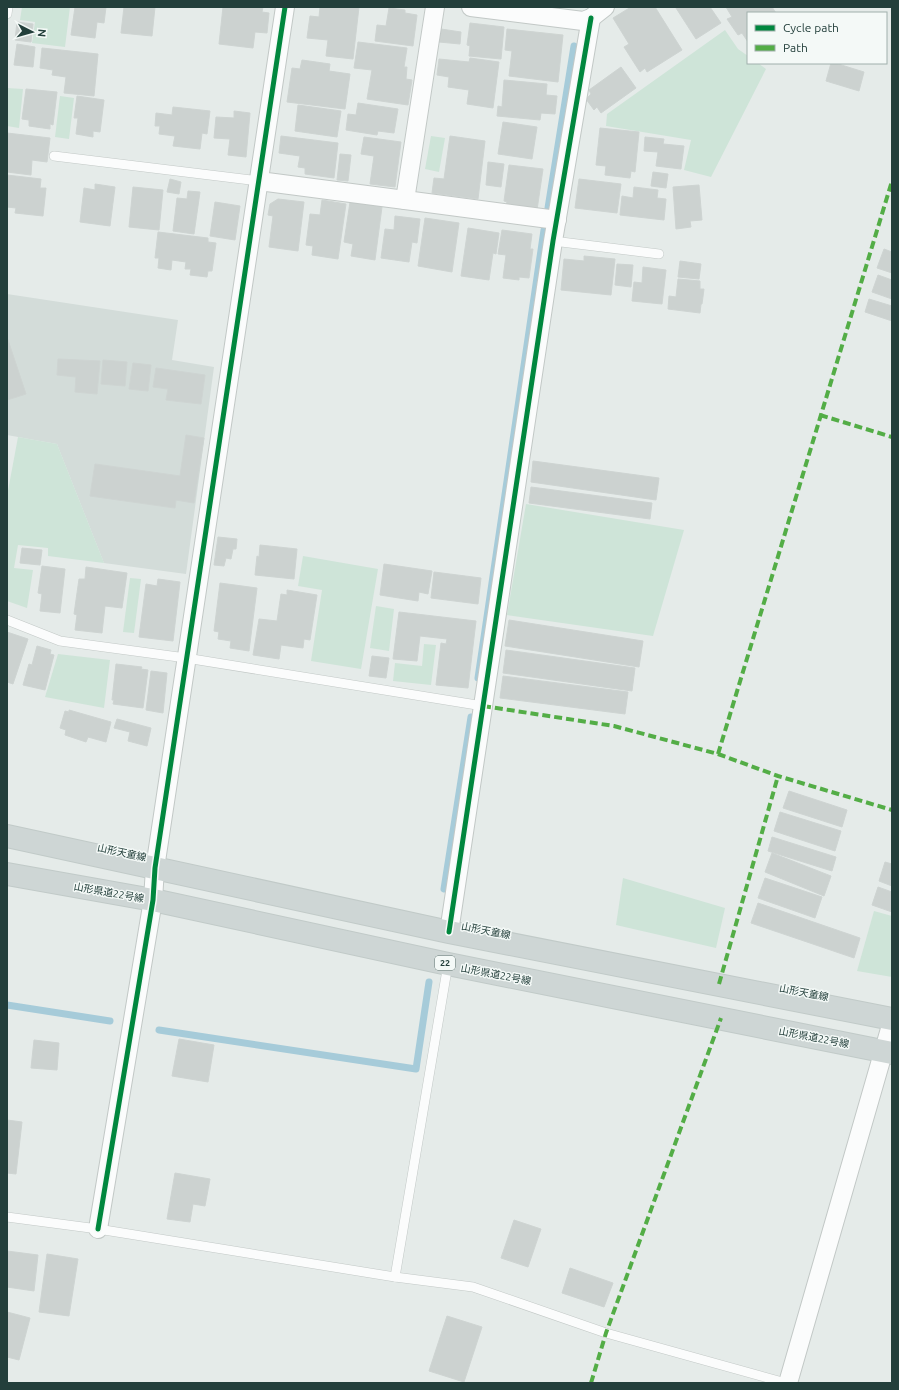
<svg xmlns="http://www.w3.org/2000/svg" width="899" height="1390" font-family="Ubuntu,'Noto Sans JP',sans-serif">
<style>
.built{fill:#d3dcd9}
.green{fill:#cee4d8}
.lines{fill:none;stroke-linecap:round;stroke-linejoin:round}
.stream{stroke:#a6cbd9;stroke-width:7}
.building{fill:#ccd2d0;stroke:#ced4d2}
.lane-casing{stroke:#c2c8c6;stroke-width:10}
.street-casing{stroke:#c2c8c6;stroke-width:20}
.primary-casing{stroke:#c1cac8;stroke-width:24}
.lane{stroke:#fbfcfc;stroke-width:9}
.street{stroke:#fbfcfc;stroke-width:18}
.primary{stroke:#ced6d5;stroke-width:22}
.quiet{stroke:#53ad46;stroke-width:4;stroke-dasharray:8 4;stroke-linecap:butt}
.cycleway-casing{stroke:#f4f9f7;stroke-width:8}
.cycleway{stroke:#00873e;stroke-width:5}
.labels{text-anchor:middle;stroke-width:3;stroke-linejoin:round;paint-order:stroke}
.shield{fill:#f4f9f7;stroke:#627773;stroke-width:1}
.shield-label{font-size:9px;font-weight:bold;fill:#233f3b}
.street-label{font-size:10px;fill:#233f3b;stroke:#f4f9f7}
</style>
<rect width="100%" height="100%" fill="#e5ebe9"/>
<polygon class="built" points="7,294 178,320 172,360 214,367 186,574 104,563 57,444 7,435"/>
<g class="green">
<polygon points="22,7 70,7 65,47 32,43 35,22 20,20"/>
<polygon points="725,30 738,49 748,56 748,63 758,63 766,69 711,177 684,170 691,140 606,126 607,114"/>
<polygon points="7,88 23,89 19,128 7,126"/>
<polygon points="60,96 74,98 69,139 55,137"/>
<polygon points="431,136 445,138 439,172 425,169"/>
<polygon points="18,437 57,444 104,563 48,556 48,548 18,545 14,568 33,570 27,608 7,601 7,496"/>
<polygon points="526,504 684,530 653,636 507,615"/>
<polygon points="303,556 378,569 361,669 311,661 322,590 298,586"/>
<polygon points="130,578 141,579 134,633 123,632"/>
<polygon points="376,606 394,609 389,651 370,648"/>
<polygon points="424,644 436,645 431,685 393,681 395,663 422,666"/>
<polygon points="58,654 110,660 104,708 45,697"/>
<polygon points="623,878 725,908 716,948 616,925"/>
<polygon points="874,911 892,916 892,977 857,971"/>
</g>
<g class="lines">
<g class="stream">
<polyline points="548,208 574,46"/>
<polyline points="478,678 544,230"/>
<polyline points="444,889 471,717"/>
<polyline points="7,1005 110,1021"/>
<polyline points="159,1030 416,1069 429,982"/>
</g>
</g>
<g class="building">
<polygon points="75,7 106,7 104,23 97,22 95,38 71,35"/>
<polygon points="124,7 155,7 152,36 121,33"/>
<polygon points="223,7 263,7 262,12 269,13 267,33 255,32 253,48 219,44"/>
<polygon points="320,7 359,7 353,59 326,56 328,40 307,38 310,16 319,17"/>
<polygon points="631,7 655,7 682,50 647,72 645,68 640,72 624,47 629,44 613,18"/>
<polygon points="678,7 710,7 721,23 696,39 676,8"/>
<polygon points="726,7 772,7 776,13 748,13 748,42 742,33 738,35 727,19 732,17"/>
<polygon points="389,8 405,10 405,13 417,15 413,46 375,41 377,25 386,26"/>
<polygon points="17,22 33,24 31,42 15,40"/>
<polygon points="470,23 504,27 501,59 469,56 470,46 467,45"/>
<polygon points="441,29 461,32 460,44 439,42"/>
<polygon points="507,29 563,35 558,82 509,76 512,51 505,50"/>
<polygon points="358,42 407,48 404,67 407,67 406,79 412,80 408,105 367,99 372,70 354,68"/>
<polygon points="17,44 35,47 33,67 14,65"/>
<polygon points="42,48 98,54 94,96 64,93 66,77 52,75 53,70 40,68"/>
<polygon points="470,58 499,62 493,108 467,104 469,90 448,87 449,77 437,75 439,59 469,62"/>
<polygon points="302,60 330,64 329,71 350,74 345,109 287,102 292,68 300,69"/>
<polygon points="831,63 835,63 864,72 859,91 826,81"/>
<polygon points="621,67 636,88 601,113 597,107 594,110 586,99 591,94 589,90"/>
<polygon points="504,80 547,84 546,95 557,96 555,114 541,113 540,120 497,116 498,106 502,107"/>
<polygon points="26,89 57,92 53,125 50,124 50,129 29,126 29,120 22,119"/>
<polygon points="77,96 104,100 100,132 93,131 93,137 76,134 78,118 74,118"/>
<polygon points="358,103 398,109 394,133 378,131 377,135 346,130 348,114 356,115"/>
<polygon points="298,105 341,111 337,137 295,131"/>
<polygon points="173,107 210,111 207,134 202,133 200,149 173,146 175,136 159,134 160,126 155,126 156,113 172,115"/>
<polygon points="234,111 250,113 246,157 228,155 230,139 214,138 216,117 234,118"/>
<polygon points="503,122 537,127 532,159 498,154"/>
<polygon points="600,128 639,132 635,172 631,171 630,178 605,175 606,166 596,165"/>
<polygon points="7,133 50,138 47,162 32,160 31,175 7,172"/>
<polygon points="281,136 338,143 334,178 305,174 305,168 298,167 300,156 279,153"/>
<polygon points="450,136 485,141 478,199 432,193 434,178 444,179"/>
<polygon points="364,137 401,142 395,187 370,184 374,156 361,154"/>
<polygon points="645,137 664,139 663,144 684,146 681,169 656,166 658,152 644,151"/>
<polygon points="340,154 351,155 348,181 337,180"/>
<polygon points="488,162 504,164 501,187 486,185"/>
<polygon points="509,165 543,169 537,210 506,206 507,202 504,201"/>
<polygon points="653,172 668,174 666,188 651,186"/>
<polygon points="7,175 41,179 40,188 46,188 43,216 15,213 16,208 7,207"/>
<polygon points="170,179 181,182 179,194 167,192"/>
<polygon points="579,179 621,184 617,213 575,208"/>
<polygon points="95,184 115,187 110,226 80,222 84,188 95,190"/>
<polygon points="699,185 702,220 690,221 691,227 676,229 673,187"/>
<polygon points="133,187 163,190 159,230 129,227"/>
<polygon points="634,187 658,190 657,198 666,199 664,220 620,215 622,196 633,198"/>
<polygon points="188,191 200,192 194,234 173,231 177,198 187,199"/>
<polygon points="278,199 304,202 298,251 269,247 273,216 268,215 270,204"/>
<polygon points="322,200 346,204 338,259 312,255 313,246 306,245 310,214 320,215"/>
<polygon points="215,202 240,206 235,240 210,236"/>
<polygon points="350,202 382,207 375,260 351,256 353,244 344,242"/>
<polygon points="395,216 420,219 417,243 412,242 409,262 381,258 385,229 394,230"/>
<polygon points="425,218 459,223 452,272 418,266"/>
<polygon points="468,228 499,233 496,254 493,253 489,280 461,276"/>
<polygon points="502,230 532,234 530,249 533,249 529,278 519,277 519,280 503,278 506,255 498,254"/>
<polygon points="158,232 208,238 208,242 216,243 212,271 208,271 207,277 190,275 191,269 185,269 186,262 172,260 171,270 158,268 159,258 155,258"/>
<polygon points="884,249 892,252 892,273 877,268"/>
<polygon points="584,256 615,259 611,295 561,290 564,259 584,261"/>
<polygon points="680,261 701,264 699,279 678,277"/>
<polygon points="617,264 633,265 631,287 615,285"/>
<polygon points="643,267 666,270 662,304 632,301 634,282 642,283"/>
<polygon points="878,275 892,280 892,299 872,292"/>
<polygon points="678,279 700,281 700,289 704,289 702,304 701,304 700,313 668,309 669,296 676,297"/>
<polygon points="869,299 892,306 892,321 865,312"/>
<polygon points="7,337 26,394 7,400"/>
<polygon points="58,359 100,361 97,394 75,392 76,377 57,375"/>
<polygon points="103,360 127,362 125,386 101,384"/>
<polygon points="133,363 151,365 148,391 129,389"/>
<polygon points="156,368 205,375 201,404 166,400 168,389 153,387"/>
<polygon points="186,435 204,438 194,503 176,500 175,508 90,496 95,464 180,476"/>
<polygon points="533,461 659,478 656,500 531,482"/>
<polygon points="531,487 652,503 650,519 529,503"/>
<polygon points="218,537 237,539 236,549 233,549 231,559 226,558 224,566 214,565"/>
<polygon points="260,545 297,549 294,579 255,575 257,556 259,557"/>
<polygon points="22,548 42,550 40,565 20,563"/>
<polygon points="384,564 432,571 428,594 419,592 418,601 380,595"/>
<polygon points="42,566 65,569 60,613 40,611 42,594 38,593"/>
<polygon points="86,567 127,573 122,608 105,606 102,633 75,630 77,615 74,614 79,579 85,579"/>
<polygon points="434,572 481,578 478,604 431,598"/>
<polygon points="158,579 180,582 173,641 139,637 146,584 157,586"/>
<polygon points="220,583 257,588 249,651 230,648 231,641 218,639 219,632 214,631"/>
<polygon points="287,590 317,595 310,640 304,639 303,648 281,645 279,659 253,655 259,619 277,621 281,594 287,595"/>
<polygon points="399,612 476,621 468,688 436,685 441,643 446,644 447,639 420,636 417,661 393,659"/>
<polygon points="509,620 643,641 639,667 505,646"/>
<polygon points="7,632 28,639 13,684 7,682"/>
<polygon points="37,646 51,650 50,654 54,655 45,690 23,685 29,664 32,665"/>
<polygon points="506,650 635,668 632,691 503,673"/>
<polygon points="372,656 389,658 386,678 369,676"/>
<polygon points="116,664 142,667 141,669 148,670 143,708 113,704 114,700 112,700"/>
<polygon points="151,671 167,673 163,713 146,710"/>
<polygon points="503,676 628,692 625,714 500,698"/>
<polygon points="69,710 111,722 106,742 88,737 86,742 65,735 66,730 60,728 65,711 69,712"/>
<polygon points="117,719 151,728 147,746 128,741 130,732 114,728"/>
<polygon points="789,791 847,810 842,827 783,808"/>
<polygon points="780,812 841,831 835,851 774,831"/>
<polygon points="772,837 836,857 832,871 768,851"/>
<polygon points="772,853 831,876 824,896 765,872"/>
<polygon points="885,862 892,864 892,886 879,881"/>
<polygon points="765,878 822,897 815,918 758,898"/>
<polygon points="878,887 892,892 892,912 872,905"/>
<polygon points="758,903 860,938 854,958 751,923"/>
<polygon points="179,1039 214,1045 208,1082 172,1076"/>
<polygon points="34,1040 59,1043 57,1070 31,1068"/>
<polygon points="7,1120 22,1122 16,1174 7,1173"/>
<polygon points="175,1173 210,1179 205,1206 193,1204 190,1222 167,1219"/>
<polygon points="514,1220 541,1229 528,1267 501,1258"/>
<polygon points="7,1251 38,1255 34,1291 7,1287"/>
<polygon points="47,1254 78,1259 69,1316 39,1312"/>
<polygon points="570,1268 613,1283 604,1307 562,1293"/>
<polygon points="7,1312 30,1318 19,1360 7,1357"/>
<polygon points="447,1316 482,1327 464,1382 429,1371"/>
</g>
<g class="lines">
<defs>
<g id="lane">
<polyline points="7,14 8,7"/>
<polyline points="54,156 259,181"/>
<polyline points="553,241 659,254"/>
<polyline points="7,620 60,641 186,658 483,706"/>
<polyline points="7,1217 98,1229 395,1277 473,1287 606,1333 786,1383"/>
<polyline points="395,1277 448,964"/>
</g>
<g id="street">
<polyline points="471,7 583,21 591,18 605,7"/>
<polyline points="259,181 405,200 557,220"/>
<polyline points="405,200 435,7"/>
<polyline points="449,932 553,241 591,18"/>
<polyline points="98,1229 153,900 155,868 285,7"/>
<polyline points="788,1383 892,1022"/>
</g>
<g id="primary">
<polyline points="7,836 449,932 892,1019"/>
<polyline points="7,874 153,900 448,964 892,1053"/>
</g>
</defs>
<use href="#lane" class="lane-casing"/>
<use href="#street" class="street-casing"/>
<use href="#primary" class="primary-casing"/>
<use href="#lane" class="lane"/>
<use href="#street" class="street"/>
<use href="#primary" class="primary"/>
<g class="quiet">
<polyline points="820,415 892,437"/>
<polyline points="483,706 614,726 718,754 778,776 892,810"/>
<polyline points="718,754 892,181"/>
<polyline points="719,984 778,776"/>
<polyline points="591,1383 606,1333 721,1018"/>
</g>
<defs>
<g id="cycleway">
<polyline points="449,932 553,241 591,18"/>
<polyline points="98,1229 153,900 155,868 285,7"/>
</g>
</defs>
<use href="#cycleway" class="cycleway-casing"/>
<use href="#cycleway" class="cycleway"/>
</g>
<g class="labels">
<rect class="shield" x="435" y="956" width="20" height="14" rx="3"/>
<g class="shield-label">
<text x="445" y="966">22</text>
</g>
<g class="street-label">
<text transform="translate(122 852) rotate(12)" y="4">山形天童線</text>
<text transform="translate(109 892) rotate(10)" y="4">山形県道22号線</text>
<text transform="translate(486 930) rotate(11)" y="4">山形天童線</text>
<text transform="translate(496 974) rotate(11)" y="4">山形県道22号線</text>
<text transform="translate(804 992) rotate(11)" y="4">山形天童線</text>
<text transform="translate(814 1037) rotate(11)" y="4">山形県道22号線</text>
</g>
</g>
<rect width="899" height="1390" fill="none" stroke="#233f3b" stroke-width="16"/>
<rect x="747" y="12" width="140" height="52" fill="#f4f9f7" stroke="#a0afac"/>
<rect x="755" y="25" width="20" height="6" fill="#00873e" stroke="#a0afac"/>
<text x="783" y="32" font-size="12" fill="#233f3b">Cycle path</text>
<rect x="755" y="45" width="20" height="6" fill="#53ad46" stroke="#a0afac"/>
<text x="783" y="52" font-size="12" fill="#233f3b">Path</text>
<g transform="translate(32 32) rotate(96)" stroke="#f4f9f7" stroke-width="3" paint-order="stroke">
<path d="M0-3L7 15L0 10L-7 15Z" fill="#233f3b"/>
<text y="-6" font-size="11" font-weight="bold" text-anchor="middle" fill="#233f3b">N</text>
</g>
</svg>
